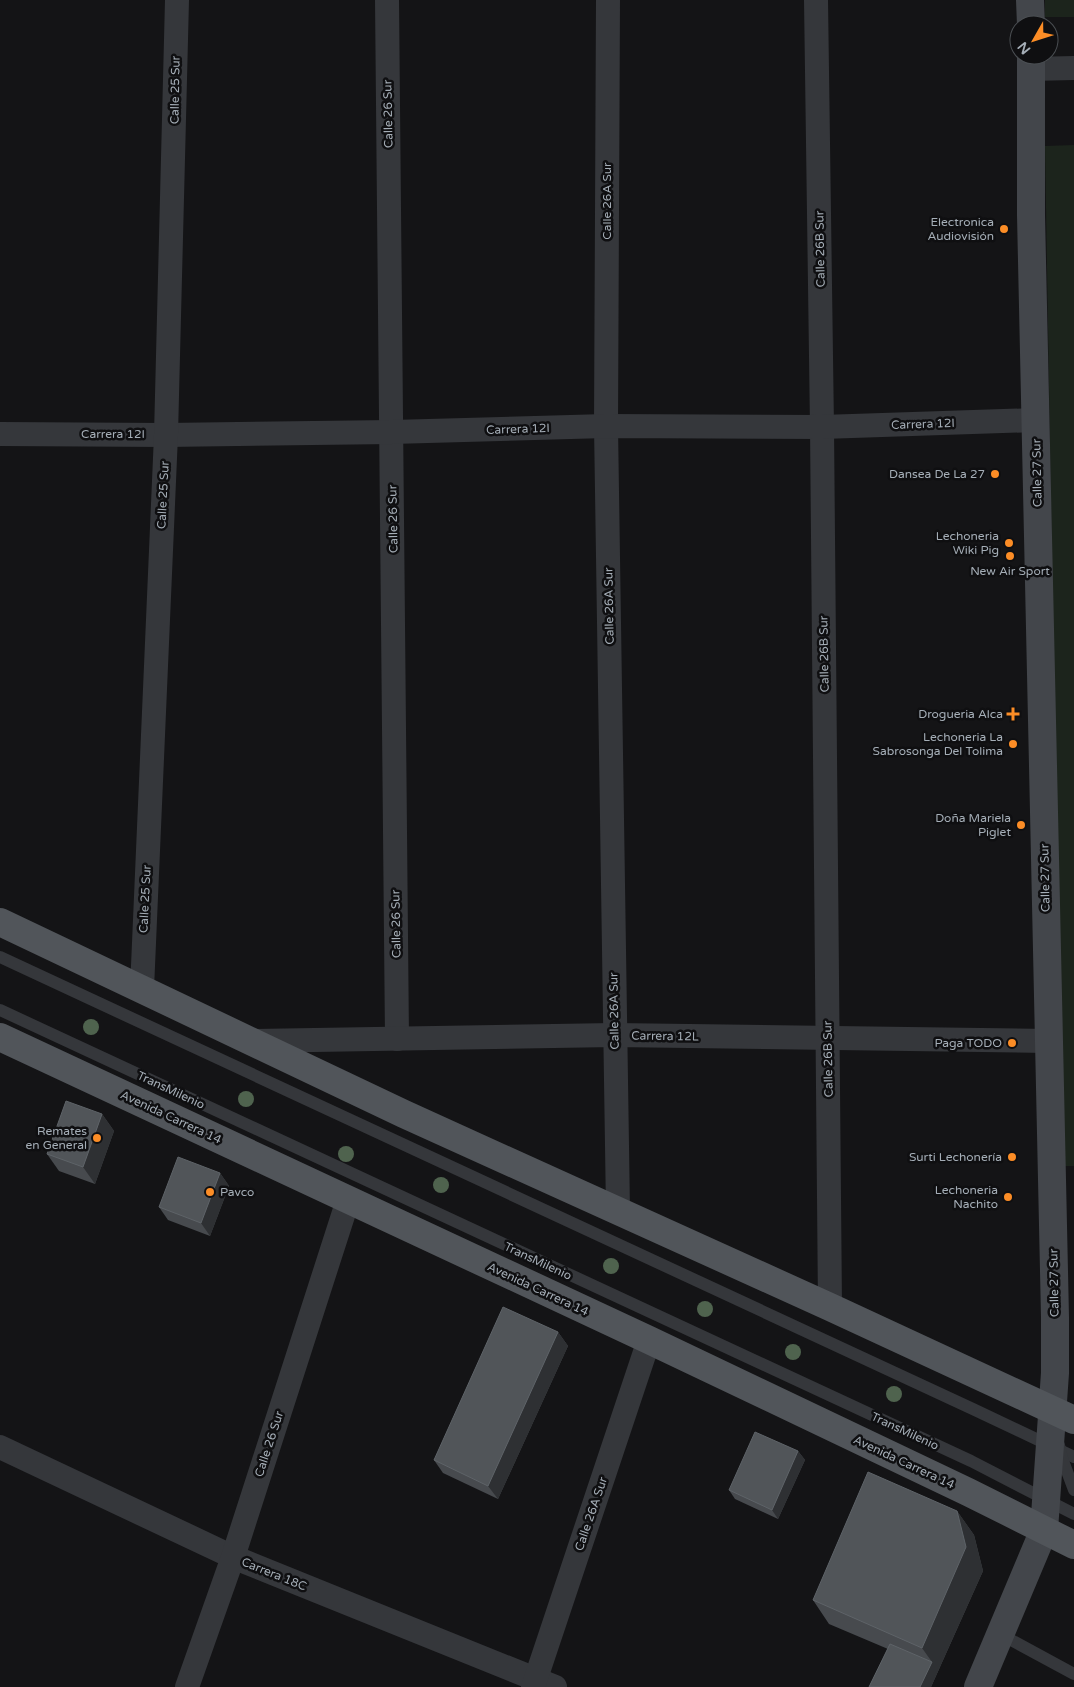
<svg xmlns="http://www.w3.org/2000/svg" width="1074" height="1687" font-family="'Varela Round',sans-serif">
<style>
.green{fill:#1c241c}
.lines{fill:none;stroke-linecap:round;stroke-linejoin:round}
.lane{stroke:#35373b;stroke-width:12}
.street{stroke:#35373b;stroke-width:24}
.secondary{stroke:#43464b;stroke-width:28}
.primary{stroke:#51555a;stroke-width:28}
.tree{fill:#4f634e}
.wall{fill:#474a4e}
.shaded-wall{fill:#2e3033}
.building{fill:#515559;stroke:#5e6368}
.poi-dot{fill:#fc8d26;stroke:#0f0f11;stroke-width:2}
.labels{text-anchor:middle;stroke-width:5;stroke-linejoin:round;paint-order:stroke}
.street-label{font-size:12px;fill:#a5aeb7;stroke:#0f0f11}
.poi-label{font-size:12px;fill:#a5aeb7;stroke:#0f0f11;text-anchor:end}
</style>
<rect width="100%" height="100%" fill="#141416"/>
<g class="green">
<rect x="1045" y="0" width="29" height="17"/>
<polygon points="1074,145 1074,1166 1062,1166 1045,146"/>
</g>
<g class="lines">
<g class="lane">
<polyline points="0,957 975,1410 1074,1457"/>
<polyline points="0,1010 971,1461 1074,1514"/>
<polyline points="1059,1445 1062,1458 1074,1490"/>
<polyline points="1000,1634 1074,1674"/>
</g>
<g class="street">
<polyline points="387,0 397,1039"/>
<polyline points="608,0 606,426 618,1211"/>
<polyline points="816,0 822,427 830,1307"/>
<polyline points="1031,69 1074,68"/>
<polyline points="0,434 166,435 392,432 606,426 822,427 1036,420"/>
<polyline points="142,989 166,435 177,0"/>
<polyline points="251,1041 614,1035 1048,1041"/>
<polyline points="0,1447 233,1557 555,1687"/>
<polyline points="187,1687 233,1557 348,1200"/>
<polyline points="533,1687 649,1340"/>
</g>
<g class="secondary">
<polyline points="1030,0 1031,25"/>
<polyline points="978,1687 1044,1530 1055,1373 1055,1317 1031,215 1031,55"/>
</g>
<g class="primary">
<polyline points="0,922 404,1114 830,1307 1074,1420"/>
<polyline points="0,1037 649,1340 968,1492 1074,1545"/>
</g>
</g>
<g class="tree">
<circle cx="91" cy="1027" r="8"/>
<circle cx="246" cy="1099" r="8"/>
<circle cx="346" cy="1154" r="8"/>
<circle cx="441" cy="1185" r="8"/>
<circle cx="611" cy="1266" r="8"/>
<circle cx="705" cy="1309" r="8"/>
<circle cx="793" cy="1352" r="8"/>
<circle cx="894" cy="1394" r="8"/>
</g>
<g class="wall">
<polygon points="102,1114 114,1131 95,1184 59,1171 47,1154"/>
<polygon points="220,1173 229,1186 210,1236 168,1220 159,1207"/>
<polygon points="558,1332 568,1346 498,1499 443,1473 434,1460"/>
<polygon points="798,1451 805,1460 778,1519 735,1499 729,1490"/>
<polygon points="957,1511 974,1535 983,1571 931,1687 869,1687 888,1649 829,1624 813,1600"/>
</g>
<g class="shaded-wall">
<polygon points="102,1114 114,1131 95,1184 83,1167"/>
<polygon points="220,1173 229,1186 210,1236 201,1223"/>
<polygon points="558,1332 568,1346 498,1499 488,1486"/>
<polygon points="798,1451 805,1460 778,1519 772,1510"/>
<polygon points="957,1511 974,1535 983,1571 931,1687 920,1687 932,1662 922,1648"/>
</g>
<g class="building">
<polygon points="66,1101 102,1114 83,1167 47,1154"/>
<polygon points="178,1157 220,1173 201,1223 159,1207"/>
<polygon points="503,1307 558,1332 488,1486 434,1460"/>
<polygon points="755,1432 798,1451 772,1510 729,1490"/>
<polygon points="868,1472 957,1511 966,1547 922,1648 813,1600"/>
<polygon points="890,1644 932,1662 920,1687 869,1687"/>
</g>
<g class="poi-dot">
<circle cx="1004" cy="229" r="5"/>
<circle cx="995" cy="474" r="5"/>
<circle cx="1009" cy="543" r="5"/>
<circle cx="1010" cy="556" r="5"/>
<path d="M1010.5 706.5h5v5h5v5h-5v5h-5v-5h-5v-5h5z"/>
<circle cx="1013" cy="744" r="5"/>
<circle cx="1021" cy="825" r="5"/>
<circle cx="1012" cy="1043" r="5"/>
<circle cx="97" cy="1138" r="5"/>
<circle cx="1012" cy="1157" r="5"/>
<circle cx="210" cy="1192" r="5"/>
<circle cx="1008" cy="1197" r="5"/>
</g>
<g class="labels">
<g class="street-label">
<text transform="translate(175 90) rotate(-89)" y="4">Calle 25 Sur</text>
<text transform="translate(388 114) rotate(-91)" y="4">Calle 26 Sur</text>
<text transform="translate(607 201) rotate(-90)" y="4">Calle 26A Sur</text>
<text transform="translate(820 249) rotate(-91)" y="4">Calle 26B Sur</text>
<text transform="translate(923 424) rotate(-2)" y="4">Carrera 12I</text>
<text transform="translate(518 429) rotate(-2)" y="4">Carrera 12I</text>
<text x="113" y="438">Carrera 12I</text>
<text transform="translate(1037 473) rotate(-91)" y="4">Calle 27 Sur</text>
<text transform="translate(163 495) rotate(-87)" y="4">Calle 25 Sur</text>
<text transform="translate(393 519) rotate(-91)" y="4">Calle 26 Sur</text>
<text transform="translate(609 606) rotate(-91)" y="4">Calle 26A Sur</text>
<text transform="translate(824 654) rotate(-91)" y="4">Calle 26B Sur</text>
<text transform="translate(1045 878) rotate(-91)" y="4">Calle 27 Sur</text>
<text transform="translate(145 899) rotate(-87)" y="4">Calle 25 Sur</text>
<text transform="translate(396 924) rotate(-91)" y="4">Calle 26 Sur</text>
<text transform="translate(614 1011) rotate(-91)" y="4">Calle 26A Sur</text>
<text transform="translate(665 1036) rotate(1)" y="4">Carrera 12L</text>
<text transform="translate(828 1059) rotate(-91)" y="4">Calle 26B Sur</text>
<text transform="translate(171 1090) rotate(25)" y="4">TransMilenio</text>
<text transform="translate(171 1117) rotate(25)" y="4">Avenida Carrera 14</text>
<text transform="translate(538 1261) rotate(25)" y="4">TransMilenio</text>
<text transform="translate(1054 1283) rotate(-91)" y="4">Calle 27 Sur</text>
<text transform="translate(538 1289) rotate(25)" y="4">Avenida Carrera 14</text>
<text transform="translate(905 1431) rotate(25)" y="4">TransMilenio</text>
<text transform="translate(269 1444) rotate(-72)" y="4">Calle 26 Sur</text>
<text transform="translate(904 1462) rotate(25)" y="4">Avenida Carrera 14</text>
<text transform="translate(591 1514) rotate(-71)" y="4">Calle 26A Sur</text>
<text transform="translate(274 1574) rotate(22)" y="4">Carrera 18C</text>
</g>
<g class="poi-label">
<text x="994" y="226">Electronica<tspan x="994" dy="14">Audiovisión</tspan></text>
<text x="985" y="478">Dansea De La 27</text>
<text x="999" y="540">Lechoneria<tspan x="999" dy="14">Wiki Pig</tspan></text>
<text x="1010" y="575" text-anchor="middle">New Air Sport</text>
<text x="1003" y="718">Drogueria Alca</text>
<text x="1003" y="741">Lechoneria La<tspan x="1003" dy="14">Sabrosonga Del Tolima</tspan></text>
<text x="1011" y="822">Doña Mariela<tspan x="1011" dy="14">Piglet</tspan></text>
<text x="1002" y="1047">Paga TODO</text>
<text x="87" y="1135">Remates<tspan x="87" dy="14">en General</tspan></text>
<text x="1002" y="1161">Surti Lechonería</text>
<text x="998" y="1194">Lechoneria<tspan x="998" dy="14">Nachito</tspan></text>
<text x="220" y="1196" text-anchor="start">Pavco</text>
</g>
</g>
<g transform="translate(1034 40) rotate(231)"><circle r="24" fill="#0f0f11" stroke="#4b4f53"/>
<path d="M0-4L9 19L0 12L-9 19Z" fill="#fc8d26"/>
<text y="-8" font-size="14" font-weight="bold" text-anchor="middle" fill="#a5aeb7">N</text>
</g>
</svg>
